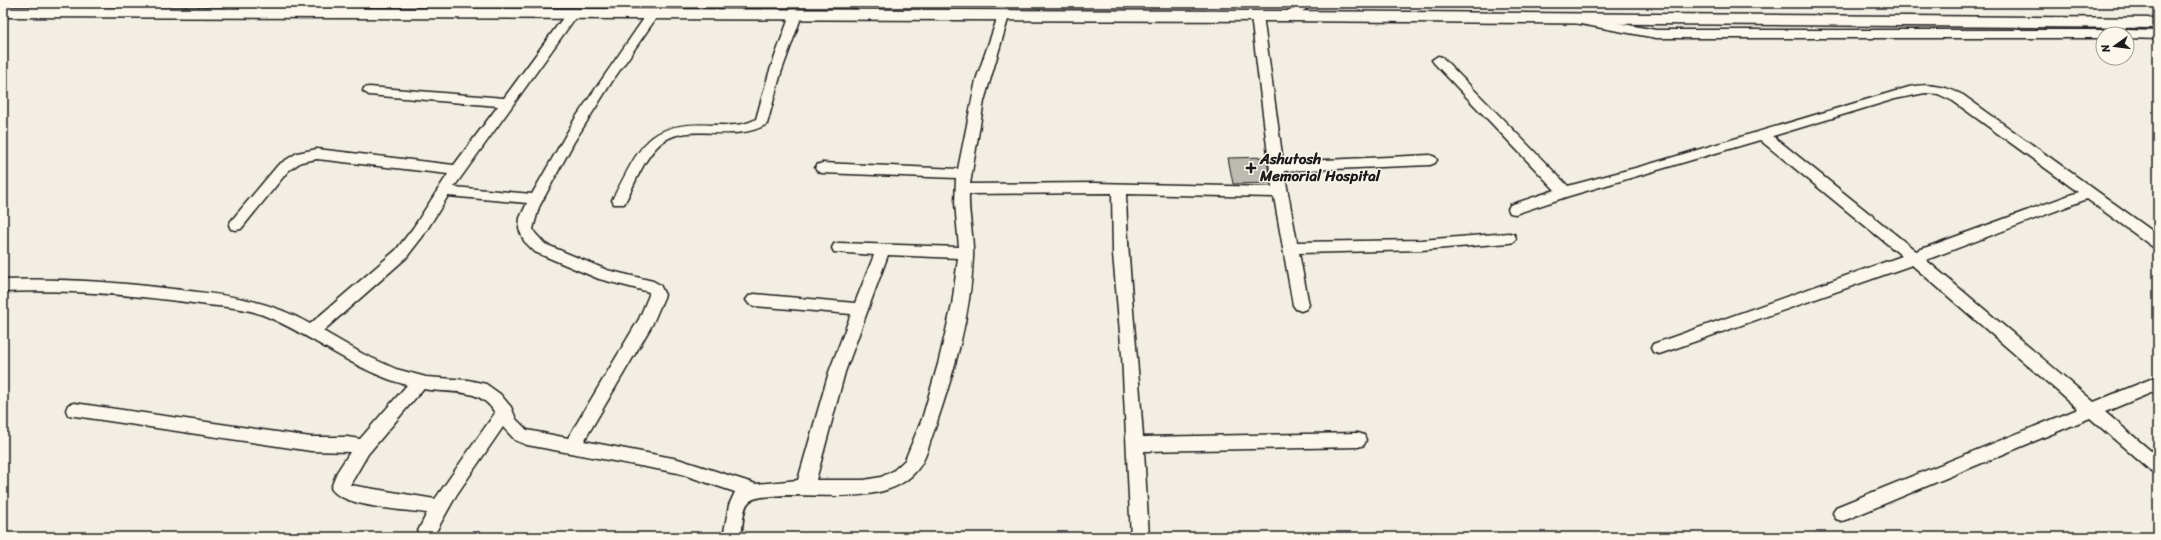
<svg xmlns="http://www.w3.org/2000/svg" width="2161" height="540" font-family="Sriracha,sans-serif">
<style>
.building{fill:#bdbab1;stroke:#1c1c1c}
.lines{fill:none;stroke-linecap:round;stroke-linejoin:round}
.street-casing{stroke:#1c1c1c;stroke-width:3}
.secondary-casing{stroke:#1c1c1c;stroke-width:3}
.street{fill:#fbf7ec;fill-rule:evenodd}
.secondary{fill:#fbf7ec;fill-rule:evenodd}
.poi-dot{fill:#1c1c1c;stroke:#fbf7ec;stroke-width:1.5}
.labels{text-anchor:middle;stroke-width:3;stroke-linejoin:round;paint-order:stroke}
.poi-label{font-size:15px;font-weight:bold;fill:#1c1c1c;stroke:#fbf7ec;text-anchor:start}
</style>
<rect width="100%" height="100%" fill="#f2eee4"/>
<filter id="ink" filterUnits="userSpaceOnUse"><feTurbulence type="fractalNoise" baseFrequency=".025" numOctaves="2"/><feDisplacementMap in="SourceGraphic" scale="8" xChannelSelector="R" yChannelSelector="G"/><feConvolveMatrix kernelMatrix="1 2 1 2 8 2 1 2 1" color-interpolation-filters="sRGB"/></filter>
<g filter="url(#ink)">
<polygon class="building" points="1267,157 1270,183 1233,184 1228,158"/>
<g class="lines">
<defs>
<g id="street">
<polygon points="1301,3 1316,3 1289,19 1285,20 1279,16"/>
<path d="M572,10L578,14L454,187L532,194L576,117L649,11H657L659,14L613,80L574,142L539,207L533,229L535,233L545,244L607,270L653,281L660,285L665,295L652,325L584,441L678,459L756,484L798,480L829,372L851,314L754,306L749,304L746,300L749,296L754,294L855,303L874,255L834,252L832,248L834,244L839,243L959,247L955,203L956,178L822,173L817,171L815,168L817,165L822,163L958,169L976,80L999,13H1007L1009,16L984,101L970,184L1094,183L1272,187L1251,16L1257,12L1263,16L1283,162L1430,155L1435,157L1437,160L1435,163L1430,165L1284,171L1297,242L1421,240L1509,233L1514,234L1516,238L1514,242L1509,243L1421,250L1299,253L1309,305L1306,309L1301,311L1296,309L1293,305L1274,197L1126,194C1128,275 1138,356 1143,437L1358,433L1364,435L1366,440L1364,445L1358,447L1144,451L1149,537H1131L1122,355L1113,254L1112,193L969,194C968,215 974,236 973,257C971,316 953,376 934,431C929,444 926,460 917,470C885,509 816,491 772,496C765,497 754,497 749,502C742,508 743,528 741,537H723L729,505L735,492L678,473L527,445L515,440L503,427L457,494L433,537H415L427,513C406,510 341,507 331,488L337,472L350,452L311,451L68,415L66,410L68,405L74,403L311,437H347L360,439L407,385C354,371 313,335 263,315C243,307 221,307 200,304C135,295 69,289 3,292V280C60,278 116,282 173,289C223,295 265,298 310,324L396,250L413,228L448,174L317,159L301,162L288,171L241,229L236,230L231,229L229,225L231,221L278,165L297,153L317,149L454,165L498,106L369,95L363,91L364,88L369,87L504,98L568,11ZM448,196L527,203L520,218L519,229L524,241L535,252L599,279L649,292V295L639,319L568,438L527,430L516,419L511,407L500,394L486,384L468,380L426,377L396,369L363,354L323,331L406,258L423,236ZM888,255L958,258L952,305L938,364L922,419L905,460L893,471L881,477L864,480H816L845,372ZM423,389C450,394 480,386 495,413L435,499L350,485L368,454Z"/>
<path d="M796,11L802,15L781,73L767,124C732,145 690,120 661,143C643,158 635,185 624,204H614L612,200C640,149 645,121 712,125C728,125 742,127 756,119L769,73L790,15Z"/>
<polygon points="1579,16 1656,30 2103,30 2109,34 2103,34 2103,38 1656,38 1575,23 1573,20 1575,17"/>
<polygon points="2127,30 2158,31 2158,39 2127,38 2127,34 2121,34"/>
<path d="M1438,56L1442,57L1568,186L1650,164L1909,87C1929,83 1945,86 1963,95L2158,235V248L2153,247L2087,199L1926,260L2094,402L2158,376V390L2105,412L2158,457V474L2152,472L2090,418L1848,519L1842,521L1836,519L1833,513L1836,507L2078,409L1912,265L1665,352L1659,354L1653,352L1651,348L1653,344L1902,256L1760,140L1569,196L1515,214L1510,213L1508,209L1510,205L1555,190L1434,63L1432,60ZM1925,93L1938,94L1953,101L2078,192L1916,251L1773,136L1895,99Z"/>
</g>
<polygon id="secondary" points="3,7 1285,11 2158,18 2158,28 1285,21 3,17"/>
</defs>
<use href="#street" class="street-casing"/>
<use href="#secondary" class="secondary-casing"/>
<use href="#street" class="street"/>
<use href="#secondary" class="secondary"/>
</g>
</g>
<path class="poi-dot" d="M1249 162h4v4h4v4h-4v4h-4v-4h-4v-4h4z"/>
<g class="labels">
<g class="poi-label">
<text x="1260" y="164">Ashutosh<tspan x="1260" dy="17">Memorial Hospital</tspan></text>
</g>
</g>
<rect width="2161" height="540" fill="none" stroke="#fbf7ec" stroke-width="16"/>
<rect x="8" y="8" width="2145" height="524" fill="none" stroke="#1c1c1c" stroke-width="1.5" filter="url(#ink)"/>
<g transform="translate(2115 46) rotate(256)"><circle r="19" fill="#fbf7ec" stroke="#a29f99"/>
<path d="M0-3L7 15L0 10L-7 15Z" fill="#1c1c1c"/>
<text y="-6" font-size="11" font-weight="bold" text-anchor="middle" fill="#1c1c1c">N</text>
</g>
</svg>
